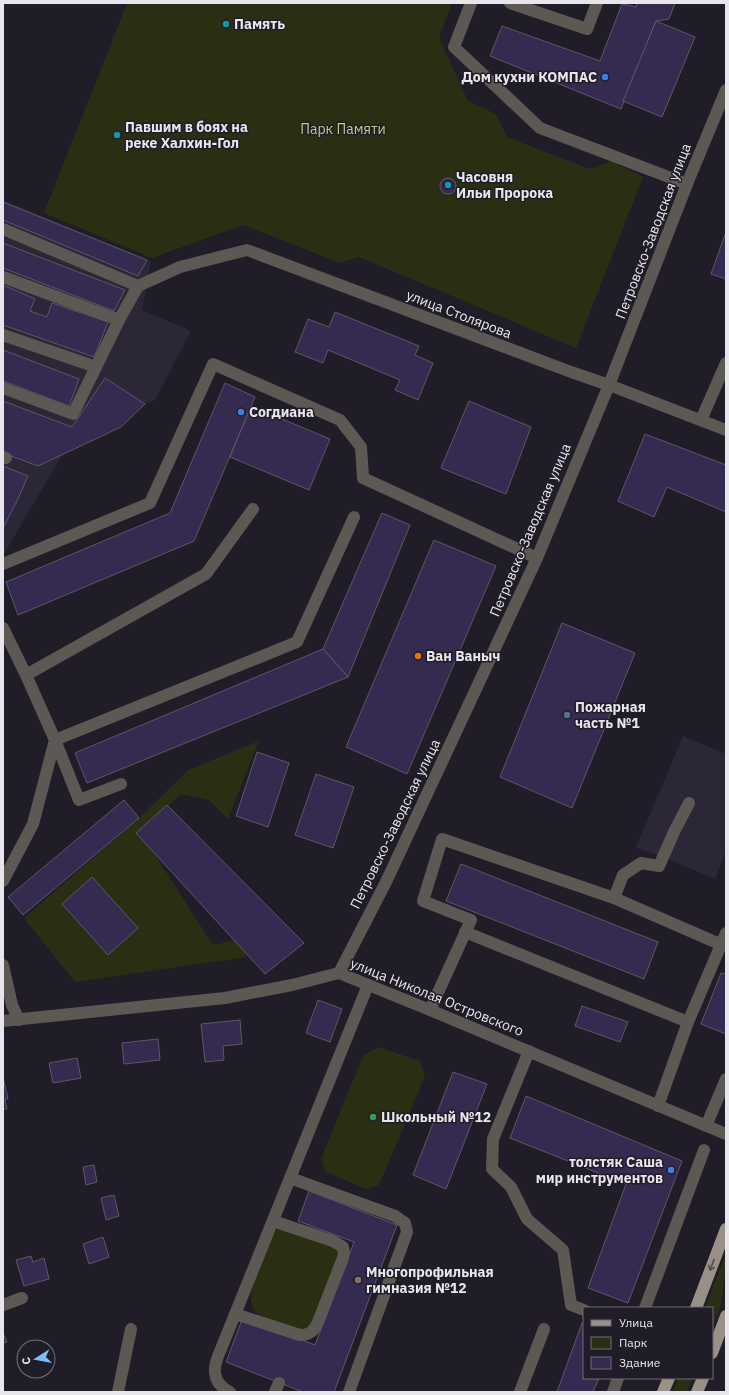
<svg xmlns="http://www.w3.org/2000/svg" width="729" height="1395" font-family="'IBM Plex Sans',sans-serif">
<style>
.built{fill:#2b2737}
.green{fill:#2a2f14}
.building{fill:#352a4f;stroke:#5c5966}
.lines{fill:none;stroke-linecap:round;stroke-linejoin:round}
.minor{stroke:#5c5853;stroke-width:12}
.major{stroke:#999187;stroke-width:12}
.oneway{stroke:#504b4e}
.culture-dot{fill:#0f9aa8;stroke:#201d28;stroke-width:1.5}
.shop-dot{fill:#3f7fe0;stroke:#201d28;stroke-width:1.5}
.food-dot{fill:#e8710a;stroke:#201d28;stroke-width:1.5}
.service-dot{fill:#5c6f8a;stroke:#201d28;stroke-width:1.5}
.leisure-dot{fill:#2e9e5b;stroke:#201d28;stroke-width:1.5}
.education-dot{fill:#8d6e63;stroke:#201d28;stroke-width:1.5}
.labels{text-anchor:middle;stroke-width:3;stroke-linejoin:round;paint-order:stroke}
.poi-label{font-size:14px;font-weight:bold;fill:#e8e6ed;stroke:#201d28;text-anchor:start}
.park-label{font-size:14px;fill:#bfcf87;stroke:#201d28}
.street-label{font-size:14px;fill:#e8e6ed;stroke:#201d28}
</style>
<rect width="100%" height="100%" fill="#201d28"/>
<g class="built">
<polygon points="3,200 151,261 142,310 191,331 155,400 73,436 3,556"/>
<polygon points="683,736 726,754 726,851 715,879 664,857 636,848"/>
</g>
<g class="green">
<polygon points="127,3 452,3 439,37 468,101 496,114 507,137 590,169 611,161 643,177 576,348 359,257 340,263 243,225 152,258 44,213"/>
<polygon points="259,741 228,819 209,800 181,794 141,833 213,945 236,940 245,949 247,957 75,982 24,918 136,821 188,770"/>
<polygon points="378,1047 420,1061 425,1076 379,1185 366,1189 325,1171 321,1159 363,1056"/>
<path d="M280,1229L334,1247L338,1250L339,1254L312,1324C309,1327 306,1330 301,1330C289,1330 265,1318 254,1311C253,1307 251,1303 251,1299C251,1281 268,1249 275,1231Z"/>
<polygon points="726,1254 726,1265 721,1304 712,1328 712,1308 705,1308"/>
<polygon points="678,1378 692,1378 687,1392 673,1392"/>
</g>
<g class="building">
<polygon points="637,3 675,3 669,19 656,21 621,109 490,56 502,26 600,61 622,4 636,7"/>
<polygon points="656,21 695,37 662,117 623,101"/>
<circle cx="448" cy="186" r="8"/>
<polygon points="3,202 45,219 147,260 138,276 3,220"/>
<polygon points="726,232 726,279 711,274"/>
<polygon points="3,243 125,290 114,311 3,268"/>
<polygon points="3,285 35,299 30,311 47,317 52,303 108,322 94,357 3,325"/>
<polygon points="335,312 419,346 415,355 433,363 418,400 395,390 400,380 328,350 323,363 295,352 308,319 329,327"/>
<polygon points="3,350 79,379 69,406 3,381"/>
<polygon points="105,378 145,404 121,427 38,466 3,453 3,401 72,427"/>
<polygon points="225,383 255,397 194,541 18,615 6,582 170,513"/>
<polygon points="469,401 531,427 506,494 441,468"/>
<polygon points="251,406 330,439 309,490 230,457"/>
<polygon points="645,434 726,465 726,512 667,487 654,517 618,501"/>
<polygon points="3,466 28,476 18,499 3,528"/>
<polygon points="382,513 410,525 348,677 323,649"/>
<polygon points="434,540 496,566 407,774 346,747"/>
<polygon points="562,623 635,653 572,808 500,777"/>
<polygon points="323,649 348,677 87,783 75,753"/>
<polygon points="257,752 289,763 268,827 236,816"/>
<polygon points="316,774 354,787 333,848 295,835"/>
<polygon points="124,800 139,818 23,915 8,897"/>
<polygon points="167,805 304,943 265,974 136,833"/>
<polygon points="461,864 658,942 644,979 446,901"/>
<polygon points="92,877 138,928 108,955 62,904"/>
<polygon points="721,973 726,974 726,1034 701,1024"/>
<polygon points="318,1000 342,1009 330,1042 306,1033"/>
<polygon points="582,1006 628,1022 620,1042 575,1026"/>
<polygon points="240,1020 242,1044 223,1046 224,1060 205,1062 201,1024"/>
<polygon points="158,1039 160,1060 124,1064 122,1043"/>
<polygon points="77,1058 81,1078 53,1083 49,1063"/>
<polygon points="453,1072 487,1084 446,1189 413,1175"/>
<polygon points="3,1077 8,1099 5,1099 7,1109 3,1109"/>
<polygon points="526,1096 682,1161 628,1303 588,1288 626,1184 510,1138"/>
<polygon points="94,1165 97,1182 86,1185 83,1167"/>
<polygon points="309,1191 397,1225 334,1392 303,1392 226,1362 243,1317 315,1345 354,1242 298,1221"/>
<polygon points="114,1195 119,1216 106,1220 101,1198"/>
<polygon points="103,1237 109,1257 89,1264 83,1244"/>
<polygon points="31,1256 33,1262 44,1258 49,1279 24,1286 16,1260"/>
<polygon points="582,1323 584,1324 584,1378 599,1378 593,1392 557,1392"/>
<polygon points="3,1333 7,1342 3,1343"/>
</g>
<g class="lines">
<g class="minor">
<polyline points="471,3 454,47 540,128 687,184"/>
<polyline points="510,3 587,29 597,3"/>
<polyline points="3,229 138,286"/>
<polyline points="3,277 119,320"/>
<polyline points="3,335 96,367"/>
<polyline points="3,388 73,414 119,320 138,286 180,267 247,250 571,372 609,385 726,430"/>
<polyline points="701,420 726,363"/>
<polyline points="3,457 6,458"/>
<polyline points="3,564 150,503 213,364 340,420 361,447 363,478 537,558"/>
<polyline points="3,628 26,675 55,740 33,824 3,881"/>
<polyline points="26,675 206,574 253,509"/>
<polyline points="121,784 79,800 55,740 297,642 354,517"/>
<polyline points="614,898 623,875 641,863 659,866 674,832 689,803"/>
<polyline points="465,932 688,1022"/>
<polyline points="3,965 12,1005 19,1020"/>
<polyline points="339,973 386,882 537,558 609,385 687,184 726,90"/>
<polyline points="430,1010 471,920 423,901 442,839 614,898 722,945"/>
<polyline points="3,1021 225,998 292,985 339,973 430,1010 726,1134"/>
<polyline points="529,1051 493,1139 492,1169 511,1187 527,1219 563,1250 571,1305 584,1310"/>
<polyline points="658,1106 688,1022 726,933"/>
<polyline points="706,1126 726,1079"/>
<polyline points="290,1178 395,1216 405,1223 407,1232 349,1392"/>
<polyline points="3,1305 22,1298"/>
<polyline points="645,1308 704,1150"/>
<path d="M235,1314L300,1335C311,1335 314,1330 318,1322L343,1258L344,1253L343,1247L333,1241L273,1221"/>
<polyline points="118,1392 131,1329"/>
<path d="M230,1392C210,1382 213,1366 221,1349L368,985"/>
<polyline points="275,1392 279,1383"/>
<polyline points="520,1392 544,1329"/>
<polyline points="613,1392 618,1378"/>
</g>
<g class="major">
<polyline points="696,1308 726,1229"/>
<polyline points="712,1353 726,1316"/>
<polyline points="663,1392 669,1378"/>
<polyline points="697,1392 703,1378"/>
</g>
</g>
<defs><path id="oneway-shaft" d="M-6 0H5M1.5-3L5.5 0L1.5 3" fill="none" stroke-width="1.6" stroke-linecap="round" stroke-linejoin="round"/></defs>
<use class="oneway" href="#oneway-shaft" transform="translate(712 1265) rotate(111)"/>
<g class="culture-dot">
<circle cx="226" cy="24" r="4"/>
<circle cx="117" cy="135" r="4"/>
<circle cx="448" cy="185" r="4"/>
</g>
<g class="shop-dot">
<circle cx="605" cy="77" r="4"/>
<circle cx="241" cy="412" r="4"/>
<circle cx="671" cy="1170" r="4"/>
</g>
<circle class="food-dot" cx="418" cy="656" r="4"/>
<circle class="service-dot" cx="567" cy="715" r="4"/>
<circle class="leisure-dot" cx="373" cy="1117" r="4"/>
<circle class="education-dot" cx="358" cy="1280" r="4"/>
<g class="labels">
<g class="poi-label">
<text x="234" y="29">Память</text>
<text x="597" y="82" text-anchor="end">Дом кухни КОМПАС</text>
<text x="125" y="132">Павшим в боях на<tspan x="125" dy="16">реке Халхин-Гол</tspan></text>
<text x="456" y="182">Часовня<tspan x="456" dy="16">Ильи Пророка</tspan></text>
<text x="249" y="417">Согдиана</text>
<text x="426" y="661">Ван Ваныч</text>
<text x="575" y="712">Пожарная<tspan x="575" dy="16">часть №1</tspan></text>
<text x="381" y="1122">Школьный №12</text>
<text x="663" y="1167" text-anchor="end">толстяк Саша<tspan x="663" dy="16">мир инструментов</tspan></text>
<text x="366" y="1277">Многопрофильная<tspan x="366" dy="16">гимназия №12</tspan></text>
</g>
<g class="park-label">
<text x="343" y="134">Парк Памяти</text>
</g>
<g class="street-label">
<text transform="translate(653 231) rotate(-69)" y="5">Петровско-Заводская улица</text>
<text transform="translate(459 314) rotate(21)" y="5">улица Столярова</text>
<text transform="translate(530 530) rotate(-67)" y="5">Петровско-Заводская улица</text>
<text transform="translate(395 824) rotate(-64)" y="5">Петровско-Заводская улица</text>
<text transform="translate(437 997) rotate(22)" y="5">улица Николая Островского</text>
</g>
</g>
<rect width="729" height="1395" fill="none" stroke="#e8e6ed" stroke-width="8"/>
<rect x="583" y="1307" width="130" height="72" fill="#201d28" stroke="#706d77"/>
<rect x="591" y="1320" width="20" height="6" fill="#999187" stroke="#706d77"/>
<text x="619" y="1327" font-size="12" fill="#e8e6ed">Улица</text>
<rect x="591" y="1337" width="20" height="12" fill="#2a2f14" stroke="#706d77"/>
<text x="619" y="1347" font-size="12" fill="#e8e6ed">Парк</text>
<rect x="591" y="1357" width="20" height="12" fill="#352a4f" stroke="#706d77"/>
<text x="619" y="1367" font-size="12" fill="#e8e6ed">Здание</text>
<g transform="translate(36 1359) rotate(259)"><circle r="19" fill="#201d28" stroke="#706d77"/>
<path d="M0-3L7 15L0 10L-7 15Z" fill="#7cbef9"/>
<text y="-6" font-size="11" font-weight="bold" text-anchor="middle" fill="#e8e6ed">С</text>
</g>
</svg>
